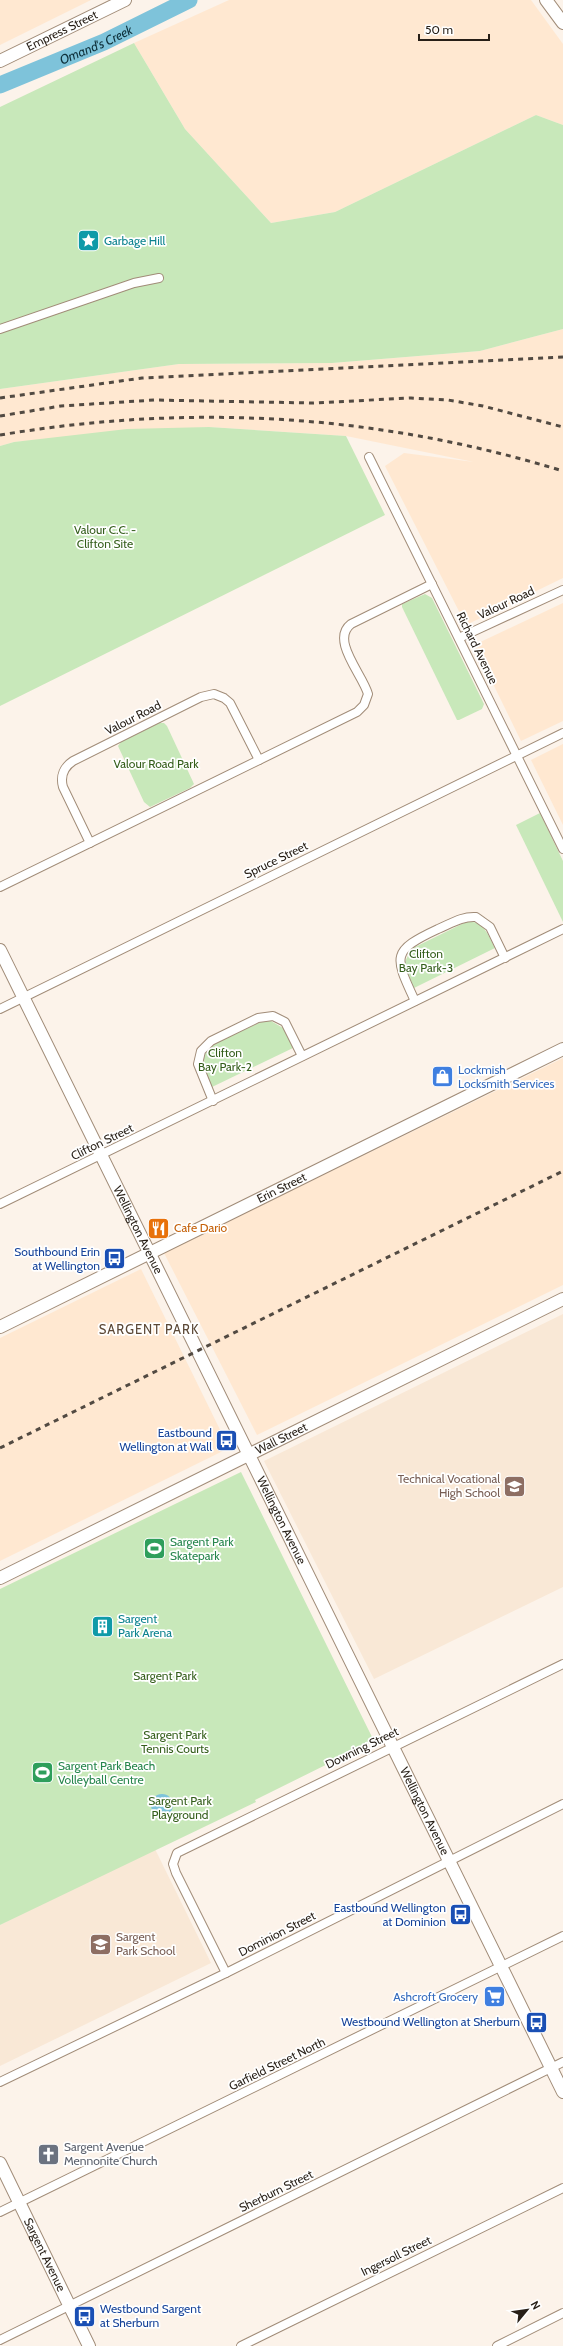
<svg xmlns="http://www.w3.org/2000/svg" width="563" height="2346" font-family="Cabin,sans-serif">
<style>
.built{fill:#ffe8d1}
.education{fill:#f9e8d6}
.green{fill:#c8e8ba}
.water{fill:#7ec3da}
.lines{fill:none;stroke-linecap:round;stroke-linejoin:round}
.river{stroke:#7ec3da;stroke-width:17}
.street-casing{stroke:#a18c78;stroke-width:10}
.secondary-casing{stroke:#a18c78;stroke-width:14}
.street{stroke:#fff;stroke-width:8}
.secondary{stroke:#fff;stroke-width:12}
.rail{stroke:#524a42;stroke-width:3;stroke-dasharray:5 5;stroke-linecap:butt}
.labels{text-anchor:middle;stroke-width:3.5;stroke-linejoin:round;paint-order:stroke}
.street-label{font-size:12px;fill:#271f17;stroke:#fff}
.culture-label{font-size:12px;fill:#0d838f;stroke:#fff;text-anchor:start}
.park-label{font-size:12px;fill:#345e1b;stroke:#fff}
.shop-label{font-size:12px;fill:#366cbe;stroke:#fff;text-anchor:start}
.food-label{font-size:12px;fill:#c56008;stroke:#fff;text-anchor:start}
.transit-label{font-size:12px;fill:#164399;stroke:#fff;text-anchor:end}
.education-label{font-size:12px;fill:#785e54;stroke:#fff;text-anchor:end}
.leisure-label{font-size:12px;fill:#27864d;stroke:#fff;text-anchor:start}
.worship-label{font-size:12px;fill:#5b616d;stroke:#fff;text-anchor:start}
.water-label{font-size:13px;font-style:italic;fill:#0f313b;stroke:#fff}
.neighbourhood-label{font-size:13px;letter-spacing:1px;fill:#5b4836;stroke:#fff}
</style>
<rect width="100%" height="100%" fill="#fcf3ea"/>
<g class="built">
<polygon points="0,0 91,0 0,45"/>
<polygon points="229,0 531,0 563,44 563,125 536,115 335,212 271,223 185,129 134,43"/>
<polygon points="563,329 563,578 466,625 385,466 404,453 474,462 346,436 209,427 14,442 0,446 0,389 179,364 332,363 480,351"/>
<polygon points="563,603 563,721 521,741 474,645"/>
<polygon points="563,744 563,825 531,760"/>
<polygon points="563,1058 563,1285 257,1435 164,1253"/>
<polygon points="141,1269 229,1448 0,1561 0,1338"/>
</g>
<g class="education">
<polygon points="563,1314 563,1587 374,1679 264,1461"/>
<polygon points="154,1847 211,1963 0,2066 0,1925"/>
</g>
<g class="green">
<polygon points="134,43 185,129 271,223 335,212 536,115 563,125 563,329 480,351 332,363 179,364 0,389 0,107"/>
<polygon points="209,427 346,436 385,515 0,706 0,446 14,442 127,429"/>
<polygon points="425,594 432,598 484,704 482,709 459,720 457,720 402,607 402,604"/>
<polygon points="159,723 164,723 167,726 194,784 190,788 150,807 144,802 118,746 121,742"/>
<polygon points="540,813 563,861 563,922 516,825"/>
<path d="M466,922C484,920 488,935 495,948L414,988L404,964L411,949Z"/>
<polygon points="271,1021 283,1028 293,1048 212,1087 202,1066 206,1050 215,1043 261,1022"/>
<polygon points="241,1472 374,1741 255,1800 256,1802 0,1925 0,1589"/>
</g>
<circle class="water" cx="162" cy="1805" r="11"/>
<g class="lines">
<path class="river" id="s1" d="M0,85L104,42L189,0"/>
<defs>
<g id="street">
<polyline points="0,329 134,283 159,278"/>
<polyline points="369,457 563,849"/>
<polyline points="459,638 563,590"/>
<path d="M90,843L63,787C60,776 64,767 73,761L201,697L214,694L224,698L230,703L259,760"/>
<path d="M0,887L357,712L364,705L368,694C363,675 330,640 351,624L432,584"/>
<path d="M415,1001C394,956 391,951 438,929C450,924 462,916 476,917L490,927L505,958"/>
<polyline points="0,1009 563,733"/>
<polyline points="213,1101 198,1064 201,1051 211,1041 258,1018 273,1016 285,1022 302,1056"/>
<polyline points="0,1204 563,929"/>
<polyline points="226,1973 176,1873 173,1864 177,1853 563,1664"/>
<polyline points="0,2082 226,1973 563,1804"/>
<polyline points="0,2212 563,1936"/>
<polyline points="0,2340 563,2062"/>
<polyline points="241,2346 563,2188"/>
<polyline points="497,2346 563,2313"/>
</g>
<g id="secondary">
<polyline points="546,0 563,23"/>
<path id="s2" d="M0,61L125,0"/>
<path id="s3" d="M0,950L563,2092"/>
<path id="s4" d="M0,1327L563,1049"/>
<path id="s5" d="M0,1578L563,1299"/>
<path id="s6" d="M0,2163L89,2346"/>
</g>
</defs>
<use href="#street" class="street-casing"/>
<use href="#secondary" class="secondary-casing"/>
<use href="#street" class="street"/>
<use href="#secondary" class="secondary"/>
<g class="rail">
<polyline points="0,398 142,378 563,357"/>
<polyline points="0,416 61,406 154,400 312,403 411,398 448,400 483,406 563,427"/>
<path d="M0,435C192,403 377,414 563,471"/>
<polyline points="0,1448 563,1171"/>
</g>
</g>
<defs>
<symbol id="sight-square" viewBox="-11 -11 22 22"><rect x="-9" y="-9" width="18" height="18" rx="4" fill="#0f9aa8" stroke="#fff"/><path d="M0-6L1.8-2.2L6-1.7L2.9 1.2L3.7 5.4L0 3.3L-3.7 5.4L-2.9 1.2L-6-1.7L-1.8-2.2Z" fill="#fff"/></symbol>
<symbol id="shop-square" viewBox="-11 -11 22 22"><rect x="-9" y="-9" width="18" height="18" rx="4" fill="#3f7fe0" stroke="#fff"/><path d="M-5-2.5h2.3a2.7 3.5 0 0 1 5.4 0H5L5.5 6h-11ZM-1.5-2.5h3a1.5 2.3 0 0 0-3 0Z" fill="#fff"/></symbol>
<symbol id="restaurant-square" viewBox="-11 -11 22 22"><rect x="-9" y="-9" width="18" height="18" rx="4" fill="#e8710a" stroke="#fff"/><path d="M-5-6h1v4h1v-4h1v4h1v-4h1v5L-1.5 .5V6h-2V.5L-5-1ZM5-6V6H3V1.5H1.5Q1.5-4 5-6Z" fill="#fff"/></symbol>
<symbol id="bus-square" viewBox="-11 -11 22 22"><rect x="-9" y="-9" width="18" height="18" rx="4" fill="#1a4fb4" stroke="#fff"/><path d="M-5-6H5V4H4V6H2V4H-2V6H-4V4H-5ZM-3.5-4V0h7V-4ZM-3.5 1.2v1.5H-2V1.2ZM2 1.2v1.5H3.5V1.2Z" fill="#fff"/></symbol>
<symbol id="school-square" viewBox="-11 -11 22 22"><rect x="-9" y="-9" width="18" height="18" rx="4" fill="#8d6e63" stroke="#fff"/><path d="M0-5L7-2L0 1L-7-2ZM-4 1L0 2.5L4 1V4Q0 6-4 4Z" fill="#fff"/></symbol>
<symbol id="stadium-square" viewBox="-11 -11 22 22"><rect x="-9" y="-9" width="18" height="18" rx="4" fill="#2e9e5b" stroke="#fff"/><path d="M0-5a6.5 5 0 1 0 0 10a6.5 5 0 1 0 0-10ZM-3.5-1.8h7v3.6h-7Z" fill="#fff"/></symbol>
<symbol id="building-square" viewBox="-11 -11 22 22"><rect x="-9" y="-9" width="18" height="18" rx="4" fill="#0f9aa8" stroke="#fff"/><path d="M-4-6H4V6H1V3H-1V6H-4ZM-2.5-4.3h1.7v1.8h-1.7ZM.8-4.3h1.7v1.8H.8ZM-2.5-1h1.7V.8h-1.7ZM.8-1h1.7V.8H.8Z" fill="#fff"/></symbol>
<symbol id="supermarket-square" viewBox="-11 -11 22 22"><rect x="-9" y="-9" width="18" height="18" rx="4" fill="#3f7fe0" stroke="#fff"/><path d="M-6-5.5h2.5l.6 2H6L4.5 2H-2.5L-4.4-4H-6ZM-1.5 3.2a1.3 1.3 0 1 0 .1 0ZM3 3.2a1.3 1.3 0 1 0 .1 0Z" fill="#fff"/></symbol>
<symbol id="church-square" viewBox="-11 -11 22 22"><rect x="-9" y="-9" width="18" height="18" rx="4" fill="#6b7280" stroke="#fff"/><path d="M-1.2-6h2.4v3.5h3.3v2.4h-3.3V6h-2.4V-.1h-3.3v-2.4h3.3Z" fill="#fff"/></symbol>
</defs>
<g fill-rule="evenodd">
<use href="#sight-square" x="76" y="228" width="25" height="25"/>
<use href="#shop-square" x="430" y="1064" width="25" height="25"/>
<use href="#restaurant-square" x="146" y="1216" width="25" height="25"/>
<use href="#bus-square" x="102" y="1246" width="25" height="25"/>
<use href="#bus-square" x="214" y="1428" width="25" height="25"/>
<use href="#school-square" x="502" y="1474" width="25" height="25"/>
<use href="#stadium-square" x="142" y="1536" width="25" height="25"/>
<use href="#building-square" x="90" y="1614" width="25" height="25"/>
<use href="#stadium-square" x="30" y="1760" width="25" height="25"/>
<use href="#bus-square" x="448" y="1902" width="25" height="25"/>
<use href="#school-square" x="88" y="1932" width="25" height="25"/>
<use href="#supermarket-square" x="482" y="1984" width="25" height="25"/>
<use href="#bus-square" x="524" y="2010" width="25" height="25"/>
<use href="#church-square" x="36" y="2142" width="25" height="25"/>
<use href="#bus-square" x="72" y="2304" width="25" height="25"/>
</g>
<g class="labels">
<g class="street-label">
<text dy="4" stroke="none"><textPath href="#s2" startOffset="69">Empress Street</textPath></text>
<text transform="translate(506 603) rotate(-25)" y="4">Valour Road</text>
<text transform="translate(477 648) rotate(64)" y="4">Richard Avenue</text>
<text transform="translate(133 718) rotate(-27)" y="4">Valour Road</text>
<text transform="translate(276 860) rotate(-26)" y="4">Spruce Street</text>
<text transform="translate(102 1142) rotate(-26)" y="4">Clifton Street</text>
<text dy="4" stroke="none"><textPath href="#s4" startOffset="314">Erin Street</textPath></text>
<text dy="4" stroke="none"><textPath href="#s3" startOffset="312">Wellington Avenue</textPath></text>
<text dy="4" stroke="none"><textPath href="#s5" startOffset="314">Wall Street</textPath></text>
<text dy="4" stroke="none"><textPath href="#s3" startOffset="636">Wellington Avenue</textPath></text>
<text transform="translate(362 1748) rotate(-26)" y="4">Downing Street</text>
<text dy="4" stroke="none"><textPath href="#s3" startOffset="960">Wellington Avenue</textPath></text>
<text transform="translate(277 1934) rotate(-27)" y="4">Dominion Street</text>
<text transform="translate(277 2064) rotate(-26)" y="4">Garfield Street North</text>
<text transform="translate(276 2191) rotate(-26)" y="4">Sherburn Street</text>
<text dy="4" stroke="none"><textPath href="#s6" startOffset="102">Sargent Avenue</textPath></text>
<text transform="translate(396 2256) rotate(-26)" y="4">Ingersoll Street</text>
</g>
<g class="culture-label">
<text x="104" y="245">Garbage Hill</text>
<text x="118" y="1623">Sargent<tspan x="118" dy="14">Park Arena</tspan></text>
</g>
<g class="park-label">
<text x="105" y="534">Valour C.C. -<tspan x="105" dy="14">Clifton Site</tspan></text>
<text x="156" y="768">Valour Road Park</text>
<text x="426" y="958">Clifton<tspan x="426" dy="14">Bay Park-3</tspan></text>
<text x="225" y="1057">Clifton<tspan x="225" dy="14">Bay Park-2</tspan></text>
<text x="165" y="1680">Sargent Park</text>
<text x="175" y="1739">Sargent Park<tspan x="175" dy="14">Tennis Courts</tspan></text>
<text x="180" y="1805">Sargent Park<tspan x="180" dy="14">Playground</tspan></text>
</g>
<g class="shop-label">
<text x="458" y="1074">Lockmish<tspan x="458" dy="14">Locksmith Services</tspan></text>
<text x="478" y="2001" text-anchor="end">Ashcroft Grocery</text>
</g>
<g class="food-label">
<text x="174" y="1232">Cafe Dario</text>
</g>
<g class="transit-label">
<text x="100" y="1256">Southbound Erin<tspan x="100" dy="14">at Wellington</tspan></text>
<text x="212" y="1437">Eastbound<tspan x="212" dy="14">Wellington at Wall</tspan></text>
<text x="446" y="1912">Eastbound Wellington<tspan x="446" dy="14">at Dominion</tspan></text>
<text x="520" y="2026">Westbound Wellington at Sherburn</text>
<text x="100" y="2313" text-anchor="start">Westbound Sargent<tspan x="100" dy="14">at Sherburn</tspan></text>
</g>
<g class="education-label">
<text x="500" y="1483">Technical Vocational<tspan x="500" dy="14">High School</tspan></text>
<text x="116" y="1941" text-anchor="start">Sargent<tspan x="116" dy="14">Park School</tspan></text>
</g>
<g class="leisure-label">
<text x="170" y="1546">Sargent Park<tspan x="170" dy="14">Skatepark</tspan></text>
<text x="58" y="1770">Sargent Park Beach<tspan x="58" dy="14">Volleyball Centre</tspan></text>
</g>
<g class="worship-label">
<text x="64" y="2151">Sargent Avenue<tspan x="64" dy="14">Mennonite Church</tspan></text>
</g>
<g class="water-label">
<text dy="5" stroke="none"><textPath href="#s1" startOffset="104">Omand's Creek</textPath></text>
</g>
<g class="neighbourhood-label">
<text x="149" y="1334">SARGENT PARK</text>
</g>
</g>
<g transform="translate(527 2310) rotate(61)" stroke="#ffffff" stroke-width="3" paint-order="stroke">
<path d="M0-3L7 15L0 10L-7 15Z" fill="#271f17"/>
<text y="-6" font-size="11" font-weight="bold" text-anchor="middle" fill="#271f17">N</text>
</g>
<path d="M419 34v6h70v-6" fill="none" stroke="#271f17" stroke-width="2"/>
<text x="425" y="34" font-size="12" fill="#271f17" stroke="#ffffff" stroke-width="3" paint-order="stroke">50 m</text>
</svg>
